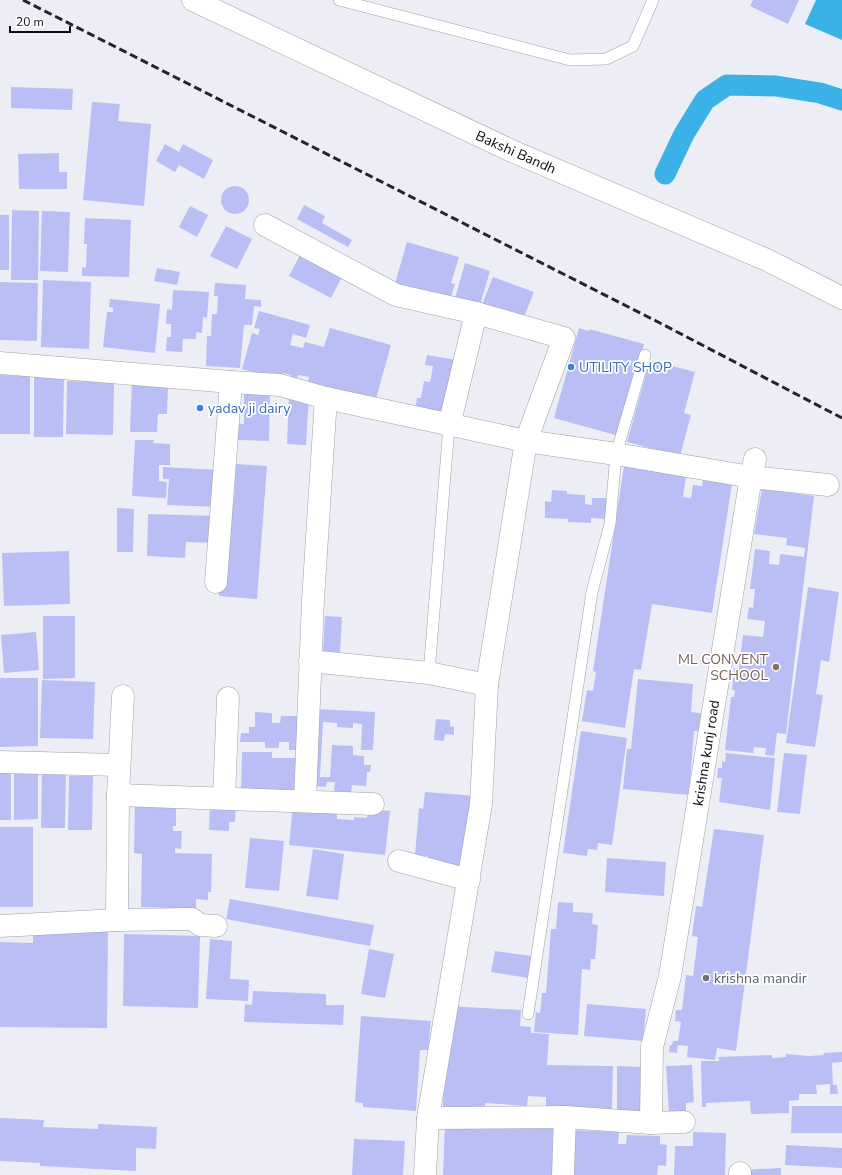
<svg xmlns="http://www.w3.org/2000/svg" width="842" height="1175" font-family="'Nunito Sans',sans-serif">
<style>
.water{fill:#3bb2e7}
.lines{fill:none;stroke-linecap:round;stroke-linejoin:round}
.canal{stroke:#3bb2e7;stroke-width:21}
.building{fill:#b9bff5}
.lane-casing{stroke:#9fa0a6;stroke-width:12}
.street-casing{stroke:#9fa0a6;stroke-width:23}
.secondary-casing{stroke:#9fa0a6;stroke-width:23}
.lane{stroke:#fff;stroke-width:11}
.street{stroke:#fff;stroke-width:22}
.secondary{stroke:#fff;stroke-width:22}
.rail{stroke:#252527;stroke-width:3;stroke-dasharray:8 4;stroke-linecap:butt}
.shop-dot{fill:#3f7fe0;stroke:#fff;stroke-width:1.5}
.education-dot{fill:#8d6e63;stroke:#fff;stroke-width:1.5}
.worship-dot{fill:#6b7280;stroke:#fff;stroke-width:1.5}
.labels{text-anchor:middle;stroke-width:3.5;stroke-linejoin:round;paint-order:stroke}
.street-label{font-size:14px;fill:#0d0d0f;stroke:#fff}
.shop-label{font-size:14px;fill:#366cbe;stroke:#fff;text-anchor:start}
.education-label{font-size:14px;fill:#785e54;stroke:#fff;text-anchor:end}
.worship-label{font-size:14px;fill:#5b616d;stroke:#fff;text-anchor:start}
</style>
<rect width="100%" height="100%" fill="#edeef5"/>
<polygon class="water" points="816,0 842,0 842,40 805,24"/>
<g class="lines">
<polyline class="canal" points="665,174 684,134 705,100 727,85 776,86 820,93 842,100"/>
</g>
<g class="building">
<polygon points="753,0 799,0 788,24 750,6"/>
<polygon points="11,87 73,89 72,110 11,108"/>
<polygon points="92,102 120,104 118,121 151,124 144,206 83,200"/>
<polygon points="165,144 179,152 183,144 213,160 204,179 179,165 175,172 156,161"/>
<polygon points="59,153 59,172 67,172 67,189 19,189 18,154"/>
<circle cx="235" cy="200" r="14"/>
<polygon points="304,205 325,216 322,223 352,240 348,247 297,219"/>
<polygon points="190,206 208,215 197,237 179,227"/>
<polygon points="12,210 39,211 38,280 11,280"/>
<polygon points="42,211 70,212 68,272 40,271"/>
<rect x="0" y="215" width="9" height="55"/>
<polygon points="85,218 131,220 129,277 82,276 82,267 86,268 87,244 84,244"/>
<polygon points="226,226 252,239 237,269 210,256"/>
<polygon points="407,242 459,257 451,283 455,284 449,303 394,287"/>
<polygon points="301,253 343,275 331,298 289,276"/>
<polygon points="465,263 490,271 478,312 453,305"/>
<polygon points="157,268 180,272 177,285 154,281"/>
<polygon points="493,277 534,292 522,322 481,307"/>
<polygon points="43,280 91,282 89,349 41,347"/>
<polygon points="0,282 38,283 37,341 0,340"/>
<polygon points="215,283 246,285 245,299 261,300 261,307 254,306 252,325 244,325 240,368 206,366 207,336 211,336 212,314 217,314 218,296 214,296"/>
<polygon points="173,290 209,292 207,318 203,317 202,333 196,332 196,339 183,339 182,352 166,351 167,337 171,337 171,324 166,324 167,309 172,310"/>
<polygon points="110,299 160,304 155,353 103,347 107,312 113,312 113,308 109,307"/>
<polygon points="259,311 310,325 306,338 293,334 290,345 303,348 305,342 324,347 330,328 391,345 374,406 307,386 309,377 298,375 296,382 290,381 291,375 283,373 282,379 242,369 252,333 258,335 260,329 254,328"/>
<polygon points="579,328 589,331 589,329 644,344 619,436 554,418"/>
<polygon points="427,355 456,360 447,417 415,412 417,398 421,398 424,381 430,382 433,366 425,365"/>
<polygon points="650,360 695,372 684,413 691,415 680,456 627,442"/>
<polygon points="34,372 64,372 63,437 34,437"/>
<polygon points="0,375 30,376 30,434 0,434"/>
<polygon points="132,380 168,387 167,414 158,414 157,432 130,432"/>
<polygon points="67,381 114,382 113,435 66,434"/>
<polygon points="244,388 270,389 269,441 237,440 238,424 244,424"/>
<polygon points="289,394 309,395 306,445 287,444"/>
<polygon points="135,440 154,440 153,443 170,444 170,465 159,465 159,481 167,482 166,498 132,496"/>
<polygon points="236,464 267,466 257,599 219,596 230,501 234,501"/>
<polygon points="624,466 686,476 683,497 691,498 693,485 702,486 703,480 732,484 712,613 652,604 641,670 634,669 625,728 582,721 587,690 593,691 596,672 593,671"/>
<polygon points="163,467 220,470 218,507 167,505 169,479 163,479"/>
<polygon points="762,489 814,496 786,734 777,733 774,756 765,755 766,748 754,747 753,753 725,750 731,697 734,697 735,690 732,690 734,668 739,669 743,635 763,637 765,621 747,619 749,607 753,608 755,589 750,589 755,549 770,551 769,564 779,565 780,554 804,557 805,548 786,545 787,538 754,534"/>
<polygon points="552,490 567,491 567,494 585,495 585,504 592,505 592,498 608,498 607,519 591,518 591,523 568,522 568,519 545,518 545,501 551,502"/>
<polygon points="117,508 134,509 133,552 117,552"/>
<polygon points="148,514 218,516 217,543 186,542 185,558 147,556"/>
<polygon points="69,551 70,604 4,606 2,553"/>
<polygon points="808,587 839,592 829,662 821,660 816,694 823,695 815,747 786,743"/>
<polygon points="43,616 75,616 75,678 43,679"/>
<polygon points="325,616 342,617 340,653 323,652"/>
<polygon points="36,632 39,670 4,673 1,635"/>
<polygon points="0,678 38,678 38,746 0,747"/>
<polygon points="638,679 693,684 691,712 707,714 705,732 694,731 689,795 623,789 627,749 631,749"/>
<polygon points="42,680 95,682 93,739 40,738"/>
<polygon points="316,709 375,712 373,750 361,750 362,724 353,723 353,728 337,727 337,723 323,722 320,777 330,777 332,745 353,746 353,755 364,756 364,765 371,765 370,772 367,772 366,786 352,785 351,793 334,792 335,782 327,782 326,787 312,786"/>
<polygon points="255,712 272,713 272,723 280,723 281,716 303,716 302,750 289,750 289,742 279,742 279,748 265,748 265,742 240,742 241,733 249,733 249,727 255,727"/>
<polygon points="436,719 450,720 450,726 454,727 454,735 445,734 444,741 434,740"/>
<polygon points="581,731 627,738 612,845 598,843 597,850 588,849 587,856 563,853"/>
<polygon points="242,752 272,752 272,758 302,758 302,796 241,791"/>
<polygon points="726,753 775,758 770,810 719,802 722,778 717,778 718,768 722,768 722,761 725,762"/>
<polygon points="784,753 807,755 800,814 777,812"/>
<polygon points="11,769 11,820 0,820 0,770"/>
<polygon points="14,769 38,769 38,819 14,820"/>
<polygon points="42,771 66,771 65,828 41,828"/>
<polygon points="69,776 93,776 92,830 68,830"/>
<polygon points="425,792 477,796 471,874 428,862 428,856 415,855 419,808 423,809"/>
<polygon points="135,801 176,802 176,826 173,826 173,831 182,831 181,849 175,848 175,853 212,854 211,892 208,892 208,900 196,899 196,909 141,907 142,854 134,853"/>
<polygon points="210,803 236,804 235,822 229,822 229,831 209,830"/>
<polygon points="293,805 306,811 337,814 337,819 354,820 354,817 367,818 368,809 390,811 385,855 289,845"/>
<rect x="0" y="827" width="33" height="80"/>
<polygon points="714,829 764,835 736,1051 717,1048 715,1060 687,1057 688,1046 678,1045 677,1053 669,1052 670,1045 672,1045 673,1041 678,1041 681,1022 675,1021 676,1010 682,1010 686,975 693,976 698,937 692,936 696,906 702,907"/>
<polygon points="250,838 284,841 279,891 245,888"/>
<polygon points="313,849 344,854 338,900 306,896"/>
<polygon points="607,858 666,862 664,896 605,892"/>
<polygon points="230,899 374,925 370,946 226,919"/>
<polygon points="558,902 573,903 573,912 593,913 592,924 598,925 595,959 591,959 590,970 582,969 578,1035 534,1032 536,1012 540,1013 542,993 546,993 551,929 556,929"/>
<polygon points="33,930 108,930 107,1028 0,1027 0,942 33,943"/>
<polygon points="124,934 200,936 198,1008 123,1006"/>
<polygon points="210,939 232,941 230,979 249,980 248,1001 206,999"/>
<polygon points="369,949 394,954 385,998 361,994"/>
<polygon points="495,951 531,956 528,978 491,972"/>
<polygon points="253,991 326,994 326,1005 344,1005 343,1025 244,1022 245,1004 252,1005"/>
<polygon points="587,1004 646,1009 643,1041 584,1036"/>
<polygon points="447,1006 521,1010 520,1026 531,1027 531,1033 549,1034 547,1065 613,1066 612,1110 546,1108 546,1097 528,1096 527,1106 485,1103 485,1109 443,1107"/>
<polygon points="361,1016 431,1021 428,1050 420,1050 416,1111 363,1107 363,1103 355,1102"/>
<polygon points="842,1052 842,1062 832,1063 833,1085 837,1085 838,1094 830,1094 830,1084 816,1085 817,1094 799,1094 799,1100 789,1101 789,1113 751,1114 750,1101 706,1103 706,1107 702,1107 701,1061 719,1061 718,1057 772,1055 772,1058 786,1057 786,1054 809,1056 824,1055 823,1053"/>
<polygon points="692,1065 694,1102 686,1103 686,1111 669,1112 666,1066"/>
<polygon points="617,1066 642,1067 642,1115 617,1115"/>
<polygon points="792,1106 842,1106 842,1133 791,1133"/>
<polygon points="0,1118 44,1120 43,1127 98,1129 98,1124 157,1127 156,1149 136,1148 136,1171 40,1166 40,1163 0,1161"/>
<polygon points="445,1124 553,1127 552,1175 443,1175"/>
<polygon points="572,1130 619,1132 618,1144 626,1144 627,1135 660,1136 660,1144 667,1145 666,1166 658,1165 657,1175 570,1175"/>
<polygon points="693,1132 726,1133 725,1175 674,1175 675,1146 693,1146"/>
<polygon points="354,1139 405,1141 403,1175 352,1175"/>
<polygon points="786,1145 842,1148 842,1168 785,1165"/>
<polygon points="781,1168 781,1175 743,1175 742,1170"/>
</g>
<g class="lines">
<defs>
<g id="lane">
<polyline points="339,0 570,60 606,59 633,46 653,0"/>
<polyline points="429,673 449,426"/>
<polyline points="528,1014 592,592 610,524 616,454 645,355"/>
</g>
<g id="street">
<polyline points="265,225 396,295 476,313 564,338 526,441 487,685 481,804 428,1118 425,1175"/>
<polyline points="0,363 231,382 216,582"/>
<polyline points="231,382 280,385 326,398 526,441 616,454 751,477 828,485"/>
<polyline points="449,426 476,313"/>
<polyline points="310,661 429,673 487,685"/>
<polyline points="0,762 119,765"/>
<polyline points="118,795 373,804"/>
<polyline points="224,798 228,698"/>
<polyline points="305,801 313,600 326,398"/>
<polyline points="399,861 469,880"/>
<polyline points="117,920 118,795 123,696"/>
<polyline points="0,926 117,920 192,919 200,925 216,926"/>
<polyline points="428,1118 565,1117 651,1123 684,1122"/>
<polyline points="651,1123 652,1047 670,976 751,477 755,459"/>
<polyline points="563,1175 565,1117"/>
<polyline points="740,1175 740,1173"/>
</g>
<polyline id="secondary" points="193,0 512,151 767,260 842,298"/>
</defs>
<use href="#lane" class="lane-casing"/>
<use href="#street" class="street-casing"/>
<use href="#secondary" class="secondary-casing"/>
<use href="#lane" class="lane"/>
<use href="#street" class="street"/>
<use href="#secondary" class="secondary"/>
<polyline class="rail" points="23,0 660,323 842,418"/>
</g>
<g class="shop-dot">
<circle cx="571" cy="367" r="4"/>
<circle cx="200" cy="408" r="4"/>
</g>
<circle class="education-dot" cx="776" cy="667" r="4"/>
<circle class="worship-dot" cx="706" cy="978" r="4"/>
<g class="labels">
<g class="street-label">
<text transform="translate(516 152) rotate(24)" y="5">Bakshi Bandh</text>
<text transform="translate(706 753) rotate(-81)" y="5">krishna kunj road</text>
</g>
<g class="shop-label">
<text x="579" y="372">UTILITY SHOP</text>
<text x="208" y="413">yadav ji dairy</text>
</g>
<g class="education-label">
<text x="768" y="664">ML CONVENT<tspan x="768" dy="16">SCHOOL</tspan></text>
</g>
<g class="worship-label">
<text x="714" y="983">krishna mandir</text>
</g>
</g>
<path d="M10 26v6h60v-6" fill="none" stroke="#0d0d0f" stroke-width="2"/>
<text x="16" y="26" font-size="12" fill="#0d0d0f" stroke="#ffffff" stroke-width="3" paint-order="stroke">20 m</text>
</svg>
